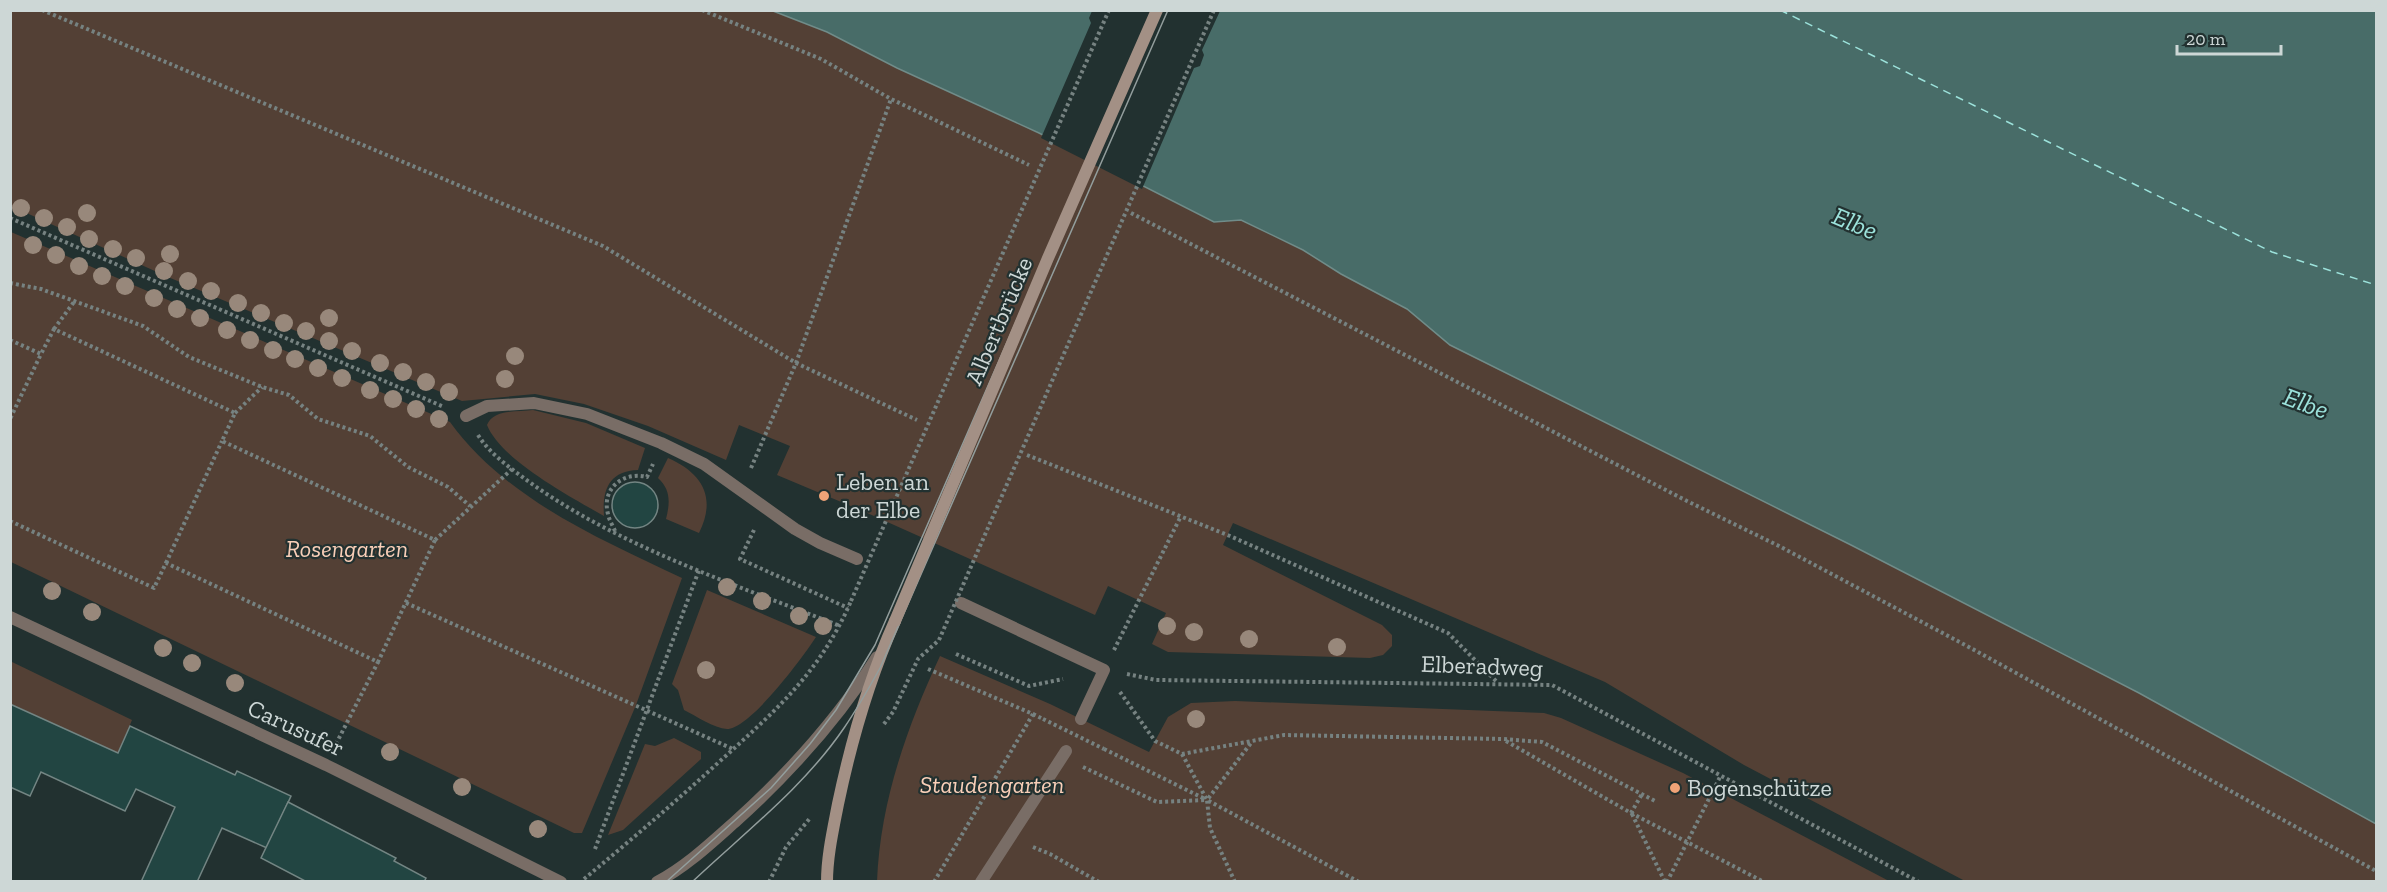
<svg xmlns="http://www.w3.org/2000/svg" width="2387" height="892" font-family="'Zilla Slab',serif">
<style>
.green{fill:#534035}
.water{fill:#486c68;stroke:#708c89;stroke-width:1.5}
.pier{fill:#223130}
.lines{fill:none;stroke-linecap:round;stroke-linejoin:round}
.ferry{stroke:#9ce2db;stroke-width:1.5;stroke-dasharray:8 6;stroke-linecap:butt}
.building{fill:#224542;stroke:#738583;stroke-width:1.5}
.path{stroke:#768281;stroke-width:4;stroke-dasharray:3 3;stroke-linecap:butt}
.service{stroke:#796d66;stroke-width:12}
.tertiary{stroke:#796d66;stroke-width:12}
.secondary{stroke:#a39085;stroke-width:12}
.tram{stroke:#939e9d;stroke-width:1.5}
.path-bridge{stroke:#768281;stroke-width:4;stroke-dasharray:3 3;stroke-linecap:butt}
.secondary-bridge{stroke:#a39085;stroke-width:12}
.tree{fill:#98887b}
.poi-dot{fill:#efa377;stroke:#223130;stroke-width:2}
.labels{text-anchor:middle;stroke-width:4.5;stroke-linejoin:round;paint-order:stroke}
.street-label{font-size:24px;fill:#cdd7d6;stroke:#223130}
.poi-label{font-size:24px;fill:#cdd7d6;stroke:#223130;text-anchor:start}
.park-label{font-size:24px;font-style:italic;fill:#f9cfb8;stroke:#223130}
.water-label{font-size:26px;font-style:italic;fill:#9ce2db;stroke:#223130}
</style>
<rect width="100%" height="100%" fill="#223130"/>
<g class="green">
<polygon points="11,11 773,11 827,32 897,68 1039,133 1214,222 1241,220 1303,250 1341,274 1407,309 1450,345 1851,545 2139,693 2376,824 2376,881 1965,881 1744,765 1605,682 1233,523 1223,545 1382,625 1392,635 1392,646 1383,655 1370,658 1168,652 1152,644 1166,613 1108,586 1095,615 865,512 777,475 790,446 739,425 726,460 648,426 584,404 535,394 462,401 168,277 11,206"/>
<path d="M11,232L450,422C506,499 598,538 682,578L636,705L582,833H574L11,562Z"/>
<path d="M533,410L586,423L645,448L638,470C609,471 602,490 604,516C571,497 501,460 487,425C493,409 518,412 533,410Z"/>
<path d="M668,458C702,473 717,497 699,533L666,519C670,503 671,490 658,478Z"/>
<path d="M707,590L816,637C803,657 750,729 727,729C714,728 696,716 684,710L678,690L672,684Z"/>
<path d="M940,656L1050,704L1149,752L1168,717L1191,703L1235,701L1544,713L1561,718L1683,773L1889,881L877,882C880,802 907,727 940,656Z"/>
<polygon points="10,661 132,720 118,753 11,704"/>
<polygon points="674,738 701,752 701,759 623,830 608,835 645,744 655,746"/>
</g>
<polygon class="water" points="773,11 2376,11 2376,824 2139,693 1851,545 1450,345 1407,309 1341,274 1303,250 1241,220 1214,222 1039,133 897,68 827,32"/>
<polygon class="pier" points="1092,11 1220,11 1202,50 1204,55 1200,66 1194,68 1142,189 1041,138 1091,23 1089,18"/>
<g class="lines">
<polyline class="ferry" points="1780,10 2272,252 2376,285"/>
</g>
<g class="building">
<circle cx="635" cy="505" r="23"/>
<polygon points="10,704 118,753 130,726 235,775 237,771 291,796 267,848 222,828 197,882 141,882 175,807 136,789 125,811 41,772 30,796 10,787"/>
<polygon points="288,802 396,858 394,861 426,878 424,882 307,882 261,858"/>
</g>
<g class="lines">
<g class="path">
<polyline points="42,10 603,246 796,363 917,420"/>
<polyline points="702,10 821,59 891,99 1029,165"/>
<polyline points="1131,213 1687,501 1779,546 1967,646 2376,871"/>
<polyline points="10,218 444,407"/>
<polyline points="10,283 41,289 143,326 189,357 262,387 289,395 318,419 370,436 408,467 448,487 470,506"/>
<polyline points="54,329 74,302"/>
<polyline points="10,340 41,354 10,419"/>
<polyline points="235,413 262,387"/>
<path d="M478,435C490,454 508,466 525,479C617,546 734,584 840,626"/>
<polyline points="1027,455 1230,536 1448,633 1498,683"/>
<polyline points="751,468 796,363 891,99"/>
<polyline points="10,521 154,588 166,563 378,662 435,540 222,441 235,413 54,329 41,354"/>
<polyline points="754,530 740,559 848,608"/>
<path d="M615,531C613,526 609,520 608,514C601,488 624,471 647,477L653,464"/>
<polyline points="435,540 512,469"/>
<polyline points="166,563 222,441"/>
<polyline points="406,603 733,749"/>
<polyline points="1114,650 1181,516"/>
<polyline points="956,654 1029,686 1063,679"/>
<polyline points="928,669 1033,714 934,882"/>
<polyline points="1127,674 1156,680 1552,685 1919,882"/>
<polyline points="1120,692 1155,741 1182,754 1284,735 1503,739 1542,742 1655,801"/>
<polyline points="1033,714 1043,719"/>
<polyline points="884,724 893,712 918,659 939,640"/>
<polyline points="1506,741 1631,813 1642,794"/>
<polyline points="336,744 378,662"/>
<polyline points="1104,749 1205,799"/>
<polyline points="1182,754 1207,800 1359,882"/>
<polyline points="1083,767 1157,802 1207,800"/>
<polyline points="1631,813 1764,882"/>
<polyline points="1632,814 1665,882"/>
<polyline points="1033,847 1050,854 1099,882"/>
<polyline points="595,849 699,570"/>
<path d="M584,879C630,841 675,802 719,762C775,711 820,673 851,601"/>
<polyline points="769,882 786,847 811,817"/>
<polyline points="1235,882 1210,828 1207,800 1251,743"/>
<polyline points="1667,882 1720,777"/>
</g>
<g class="service">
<polyline points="466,416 487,406 534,403 587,414 661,443 704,464 795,529 820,543 857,559"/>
<polyline points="961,603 1104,670 1081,719"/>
<polyline points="981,882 1066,751"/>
</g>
<g class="tertiary">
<polyline points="10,617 326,765 561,882"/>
<path d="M657,882C687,866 711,843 737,820C790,772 838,719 877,657"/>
</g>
<path class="secondary" d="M827,882C827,856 833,830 838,804C851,742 869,679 895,621"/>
<g class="tram">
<polyline points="666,882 771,788 810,744 836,710 875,645 1152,10"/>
<path d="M692,882C744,833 804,787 844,728C857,709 869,688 880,668L1168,10"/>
</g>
<g class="path-bridge">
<polyline points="851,601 1109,10"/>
<polyline points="939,640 1214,10"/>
<polyline points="1043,719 1104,749"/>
</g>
<polyline class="secondary-bridge" points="895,621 1048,258 1157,10"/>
</g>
<g class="tree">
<circle cx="21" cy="208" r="9"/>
<circle cx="87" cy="213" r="9"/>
<circle cx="44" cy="218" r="9"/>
<circle cx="67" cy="227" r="9"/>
<circle cx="89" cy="239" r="9"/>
<circle cx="33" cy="245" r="9"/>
<circle cx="113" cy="249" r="9"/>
<circle cx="170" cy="254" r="9"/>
<circle cx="56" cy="255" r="9"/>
<circle cx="136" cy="258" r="9"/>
<circle cx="79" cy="266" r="9"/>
<circle cx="164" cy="271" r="9"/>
<circle cx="102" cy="276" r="9"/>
<circle cx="188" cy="281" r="9"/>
<circle cx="125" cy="286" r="9"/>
<circle cx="211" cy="291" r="9"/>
<circle cx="154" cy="298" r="9"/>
<circle cx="238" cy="303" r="9"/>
<circle cx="177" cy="309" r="9"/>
<circle cx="261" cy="313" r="9"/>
<circle cx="200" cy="318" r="9"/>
<circle cx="329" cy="318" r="9"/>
<circle cx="284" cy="323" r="9"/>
<circle cx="227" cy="330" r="9"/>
<circle cx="306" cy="331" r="9"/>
<circle cx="250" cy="340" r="9"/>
<circle cx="329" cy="341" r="9"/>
<circle cx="273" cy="350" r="9"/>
<circle cx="352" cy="351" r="9"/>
<circle cx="515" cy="356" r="9"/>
<circle cx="295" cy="359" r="9"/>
<circle cx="380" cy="363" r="9"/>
<circle cx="318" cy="368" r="9"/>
<circle cx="403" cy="372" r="9"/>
<circle cx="342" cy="378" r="9"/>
<circle cx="505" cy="379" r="9"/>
<circle cx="426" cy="382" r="9"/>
<circle cx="370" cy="390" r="9"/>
<circle cx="449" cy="392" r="9"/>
<circle cx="393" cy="399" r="9"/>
<circle cx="416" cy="409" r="9"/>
<circle cx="439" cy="419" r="9"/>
<circle cx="727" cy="587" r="9"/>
<circle cx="52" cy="591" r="9"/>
<circle cx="762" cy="601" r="9"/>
<circle cx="92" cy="612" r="9"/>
<circle cx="799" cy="616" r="9"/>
<circle cx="823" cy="626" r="9"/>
<circle cx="1167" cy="626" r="9"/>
<circle cx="1194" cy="632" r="9"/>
<circle cx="1249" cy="639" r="9"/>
<circle cx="1337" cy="647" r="9"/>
<circle cx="163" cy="648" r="9"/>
<circle cx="192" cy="663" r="9"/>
<circle cx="706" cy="670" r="9"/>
<circle cx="235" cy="683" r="9"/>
<circle cx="1196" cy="719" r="9"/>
<circle cx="390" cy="752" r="9"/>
<circle cx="462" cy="787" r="9"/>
<circle cx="538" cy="829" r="9"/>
</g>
<g class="poi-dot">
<circle cx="824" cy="496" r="6"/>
<circle cx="1675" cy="788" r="6"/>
</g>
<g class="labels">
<g class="street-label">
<text transform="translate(999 321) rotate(-67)" y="8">Albertbrücke</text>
<text transform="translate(1482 666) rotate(2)" y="8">Elberadweg</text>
<text transform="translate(296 728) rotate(25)" y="8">Carusufer</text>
</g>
<g class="poi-label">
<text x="836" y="490">Leben an<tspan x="836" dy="28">der Elbe</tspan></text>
<text x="1687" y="796">Bogenschütze</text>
</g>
<g class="park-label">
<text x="347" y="557">Rosengarten</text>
<text x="992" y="793">Staudengarten</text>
</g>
<g class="water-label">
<text transform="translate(1855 223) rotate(22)" y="9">Elbe</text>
<text transform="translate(2306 403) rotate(20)" y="9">Elbe</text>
</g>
</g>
<rect width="2387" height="892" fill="none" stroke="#cdd7d6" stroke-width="24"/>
<path d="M2177 45v9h104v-9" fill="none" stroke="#cdd7d6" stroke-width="3"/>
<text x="2186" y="45" font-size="18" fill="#cdd7d6" stroke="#223130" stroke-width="4.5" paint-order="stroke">20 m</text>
</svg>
